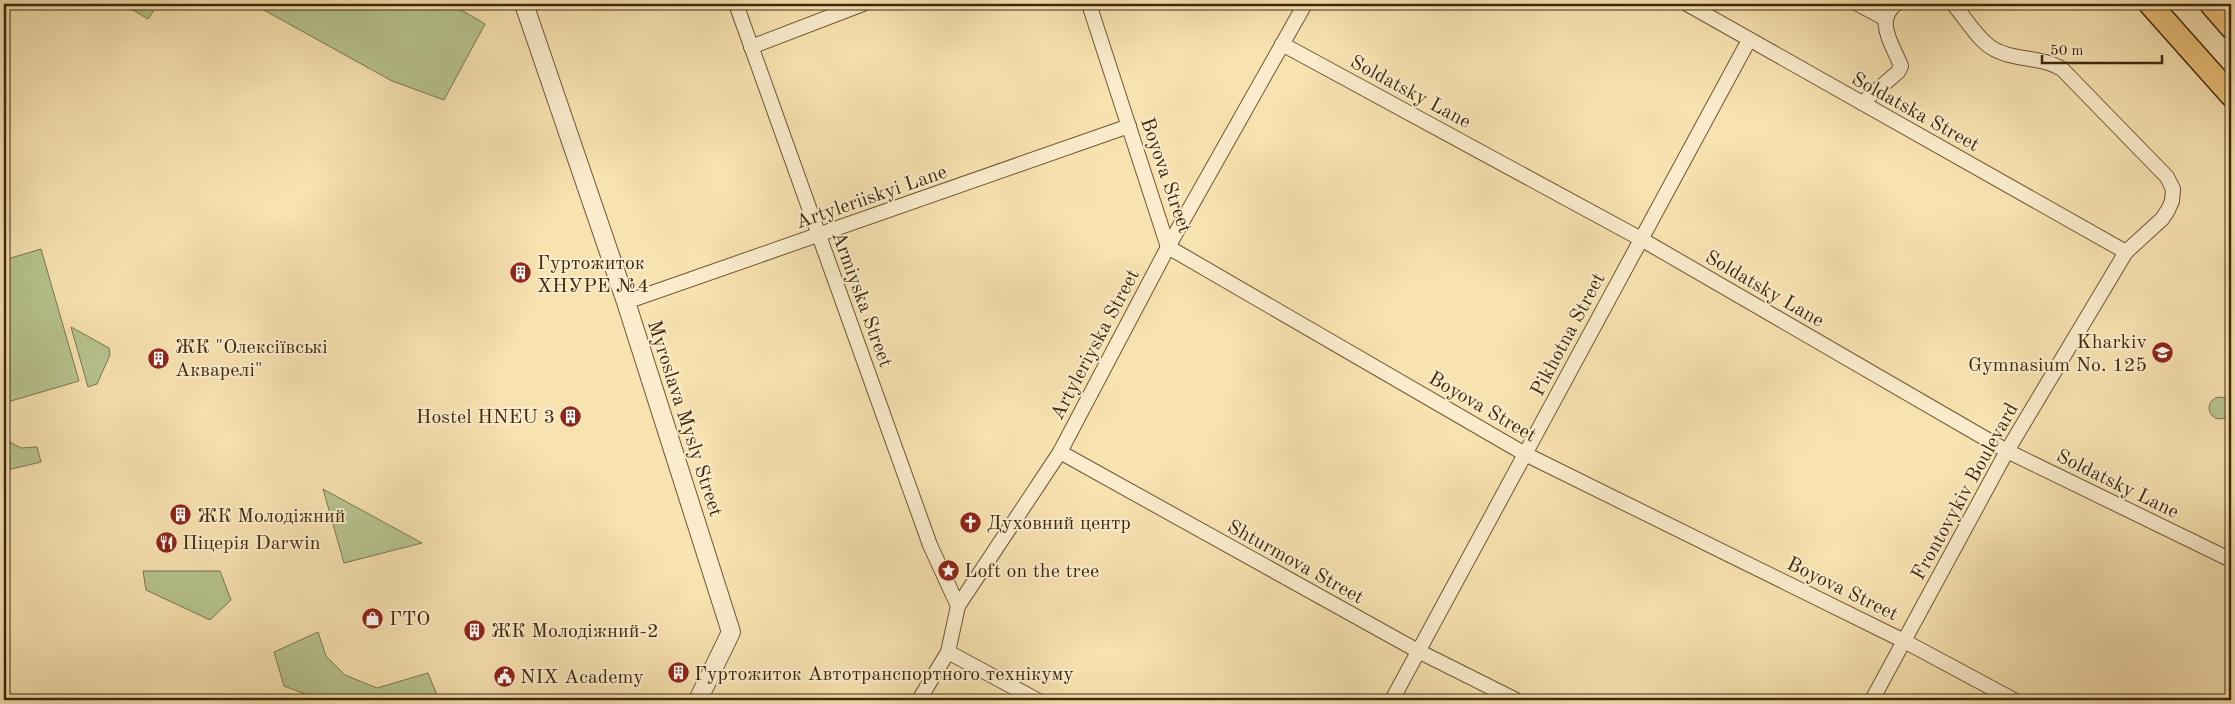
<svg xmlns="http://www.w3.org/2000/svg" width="2235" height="704" font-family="'Old Standard TT',serif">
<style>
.green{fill:#b7c490;stroke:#7b764e}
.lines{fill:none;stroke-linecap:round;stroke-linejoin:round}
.minor-casing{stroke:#6d5635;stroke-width:16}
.tertiary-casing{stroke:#6d5635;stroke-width:20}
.primary-casing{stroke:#3f280c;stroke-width:25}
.minor{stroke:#faeccc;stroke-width:14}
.tertiary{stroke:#faeccc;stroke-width:18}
.primary{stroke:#ecc178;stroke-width:22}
.labels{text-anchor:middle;stroke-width:4;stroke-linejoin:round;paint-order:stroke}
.street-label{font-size:20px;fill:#3f280c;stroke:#faeccc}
.poi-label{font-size:20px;fill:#3f280c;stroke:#faeccc;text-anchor:start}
</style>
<rect width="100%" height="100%" fill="#f8e2b0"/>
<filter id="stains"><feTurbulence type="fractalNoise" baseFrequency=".004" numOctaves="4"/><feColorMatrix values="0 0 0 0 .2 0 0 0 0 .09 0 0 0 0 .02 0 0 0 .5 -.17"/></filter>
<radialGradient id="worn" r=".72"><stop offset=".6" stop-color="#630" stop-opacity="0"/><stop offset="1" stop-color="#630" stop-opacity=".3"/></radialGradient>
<g class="green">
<polygon points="123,4 158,4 148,19"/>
<polygon points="253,4 451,4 485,24 444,100 392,81"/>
<polygon points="41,249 79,381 4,403 4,260"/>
<polygon points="71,327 109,348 110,355 97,384 88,387"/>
<circle cx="2220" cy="408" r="11"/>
<polygon points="4,439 21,448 37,447 41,462 7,470 4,455"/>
<polygon points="323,489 422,543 344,563"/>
<polygon points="143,571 220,571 231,600 210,620 146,590"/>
<polygon points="318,632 326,656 345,675 377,688 428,673 439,700 321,700 284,686 274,652"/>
</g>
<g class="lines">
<defs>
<g id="minor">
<polyline points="736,4 930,545 958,606"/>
<polyline points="1089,4 1168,247 1525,454 1904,641 2014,700"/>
<polyline points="1687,4 2126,252"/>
<polyline points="1858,4 1884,18"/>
<polyline points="1282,44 1641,239 2007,451 2231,560"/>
<polyline points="751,47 863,4"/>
<path d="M1862,103L1898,72L1901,66C1893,45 1874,21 1896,4"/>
<polyline points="626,302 1129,126"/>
<polyline points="1060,452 1418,651 1516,700"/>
<polyline points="948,652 1037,700"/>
<polyline points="919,700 948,652 958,606 1060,452 1168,247 1305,4"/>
<polyline points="1392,700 1749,40"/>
<path d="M1872,700L2007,451L2126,252L2162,219L2168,210L2172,201L2173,189L2167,177L2062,69C2041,56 2013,61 1992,48C1977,39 1965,17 1953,4"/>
</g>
<polyline id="tertiary" points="524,4 626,302 731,632 698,700"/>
<g id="primary">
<polyline points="2150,4 2231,95"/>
<polyline points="2211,4 2231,27"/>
</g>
</defs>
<use href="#minor" class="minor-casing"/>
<use href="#tertiary" class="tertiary-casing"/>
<use href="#primary" class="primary-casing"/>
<use href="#minor" class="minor"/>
<use href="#tertiary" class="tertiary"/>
<use href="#primary" class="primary"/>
</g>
<defs>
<symbol id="building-disc" viewBox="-11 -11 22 22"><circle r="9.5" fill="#8f2418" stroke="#faeccc"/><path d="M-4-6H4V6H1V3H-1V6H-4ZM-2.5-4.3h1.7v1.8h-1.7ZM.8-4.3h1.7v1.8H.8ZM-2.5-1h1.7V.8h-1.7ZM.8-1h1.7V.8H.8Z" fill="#fff"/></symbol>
<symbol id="school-disc" viewBox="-11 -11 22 22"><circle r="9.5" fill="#8f2418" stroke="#faeccc"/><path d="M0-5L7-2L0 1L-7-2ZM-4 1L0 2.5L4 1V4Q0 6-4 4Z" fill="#fff"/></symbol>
<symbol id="church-disc" viewBox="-11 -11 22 22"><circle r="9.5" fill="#8f2418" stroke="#faeccc"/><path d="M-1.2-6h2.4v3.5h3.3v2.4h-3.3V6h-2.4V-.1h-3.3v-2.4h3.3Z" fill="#fff"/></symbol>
<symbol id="restaurant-disc" viewBox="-11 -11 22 22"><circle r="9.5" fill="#8f2418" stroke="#faeccc"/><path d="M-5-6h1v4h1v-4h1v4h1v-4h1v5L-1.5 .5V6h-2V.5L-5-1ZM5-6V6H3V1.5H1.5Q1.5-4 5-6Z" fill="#fff"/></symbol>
<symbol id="sight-disc" viewBox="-11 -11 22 22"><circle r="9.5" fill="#8f2418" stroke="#faeccc"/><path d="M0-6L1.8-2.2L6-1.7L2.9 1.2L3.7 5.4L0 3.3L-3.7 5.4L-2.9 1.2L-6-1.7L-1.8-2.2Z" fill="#fff"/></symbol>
<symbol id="shop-disc" viewBox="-11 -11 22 22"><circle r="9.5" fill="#8f2418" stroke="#faeccc"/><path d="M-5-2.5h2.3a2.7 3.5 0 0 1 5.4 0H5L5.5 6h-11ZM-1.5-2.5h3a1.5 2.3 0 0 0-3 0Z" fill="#fff"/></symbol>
<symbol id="civic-disc" viewBox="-11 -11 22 22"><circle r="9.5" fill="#8f2418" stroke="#faeccc"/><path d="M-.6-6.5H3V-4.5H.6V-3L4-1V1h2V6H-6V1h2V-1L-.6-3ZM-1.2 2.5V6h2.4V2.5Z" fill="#fff"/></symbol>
</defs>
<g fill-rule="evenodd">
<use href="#building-disc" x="508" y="260" width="25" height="25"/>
<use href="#school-disc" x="2150" y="340" width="25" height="25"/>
<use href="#building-disc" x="146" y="346" width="25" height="25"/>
<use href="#building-disc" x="558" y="404" width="25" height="25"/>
<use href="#building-disc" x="168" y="502" width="25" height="25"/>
<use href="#church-disc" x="958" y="510" width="25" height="25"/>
<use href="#restaurant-disc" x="154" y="530" width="25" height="25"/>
<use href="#sight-disc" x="936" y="558" width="25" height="25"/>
<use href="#shop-disc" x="360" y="606" width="25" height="25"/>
<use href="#building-disc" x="462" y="618" width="25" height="25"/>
<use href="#building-disc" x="666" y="660" width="25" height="25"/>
<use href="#civic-disc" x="492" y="664" width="25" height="25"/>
</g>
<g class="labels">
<g class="street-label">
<text transform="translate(1411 91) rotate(28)" y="7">Soldatsky Lane</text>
<text transform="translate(1916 111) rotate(29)" y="7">Soldatska Street</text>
<text transform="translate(1167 175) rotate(71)" y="7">Boyova Street</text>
<text transform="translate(871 196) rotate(-19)" y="7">Artyleriiskyi Lane</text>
<text transform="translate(1765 288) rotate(30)" y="7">Soldatsky Lane</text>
<text transform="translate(863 299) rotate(70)" y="7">Armiyska Street</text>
<text transform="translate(1567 334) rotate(-62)" y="7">Pikhotna Street</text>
<text transform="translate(1094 344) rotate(-62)" y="7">Artyleriyska Street</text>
<text transform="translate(1483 406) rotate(30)" y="7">Boyova Street</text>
<text transform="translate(686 418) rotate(72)" y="7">Myroslava Mysly Street</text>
<text transform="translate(2118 483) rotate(26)" y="7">Soldatsky Lane</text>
<text transform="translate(1964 491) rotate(-61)" y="7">Frontovykiv Boulevard</text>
<text transform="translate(1296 561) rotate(29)" y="7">Shturmova Street</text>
<text transform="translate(1843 588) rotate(26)" y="7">Boyova Street</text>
</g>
<g class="poi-label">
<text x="537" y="269">Гуртожиток<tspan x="537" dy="23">ХНУРЕ №4</tspan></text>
<text x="2147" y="348" text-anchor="end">Kharkiv<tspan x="2147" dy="23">Gymnasium No. 125</tspan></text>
<text x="175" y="353">ЖК "Олексіївські<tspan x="175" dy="23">Акварелі"</tspan></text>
<text x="555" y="423" text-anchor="end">Hostel HNEU 3</text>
<text x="197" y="522">ЖК Молодіжний</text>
<text x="987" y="529">Духовний центр</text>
<text x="182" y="549">Піцерія Darwin</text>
<text x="964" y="577">Loft on the tree</text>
<text x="389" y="625">ГТО</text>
<text x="491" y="637">ЖК Молодіжний-2</text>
<text x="694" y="680">Гуртожиток Автотранспортного технікуму</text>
<text x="520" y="683">NIX Academy</text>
</g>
</g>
<rect width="2235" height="704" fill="none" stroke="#f8e2b0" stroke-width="20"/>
<rect x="5" y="5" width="2225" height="694" fill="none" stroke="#3f280c" stroke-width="2.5"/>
<rect x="10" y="10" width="2215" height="684" fill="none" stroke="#3f280c"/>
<path d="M2042 55v8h120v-8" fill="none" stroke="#3f280c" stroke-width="2.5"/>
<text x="2050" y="55" font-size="15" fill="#3f280c" stroke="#faeccc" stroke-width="4" paint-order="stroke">50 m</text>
<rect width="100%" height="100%" filter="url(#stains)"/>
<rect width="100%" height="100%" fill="url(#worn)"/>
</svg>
